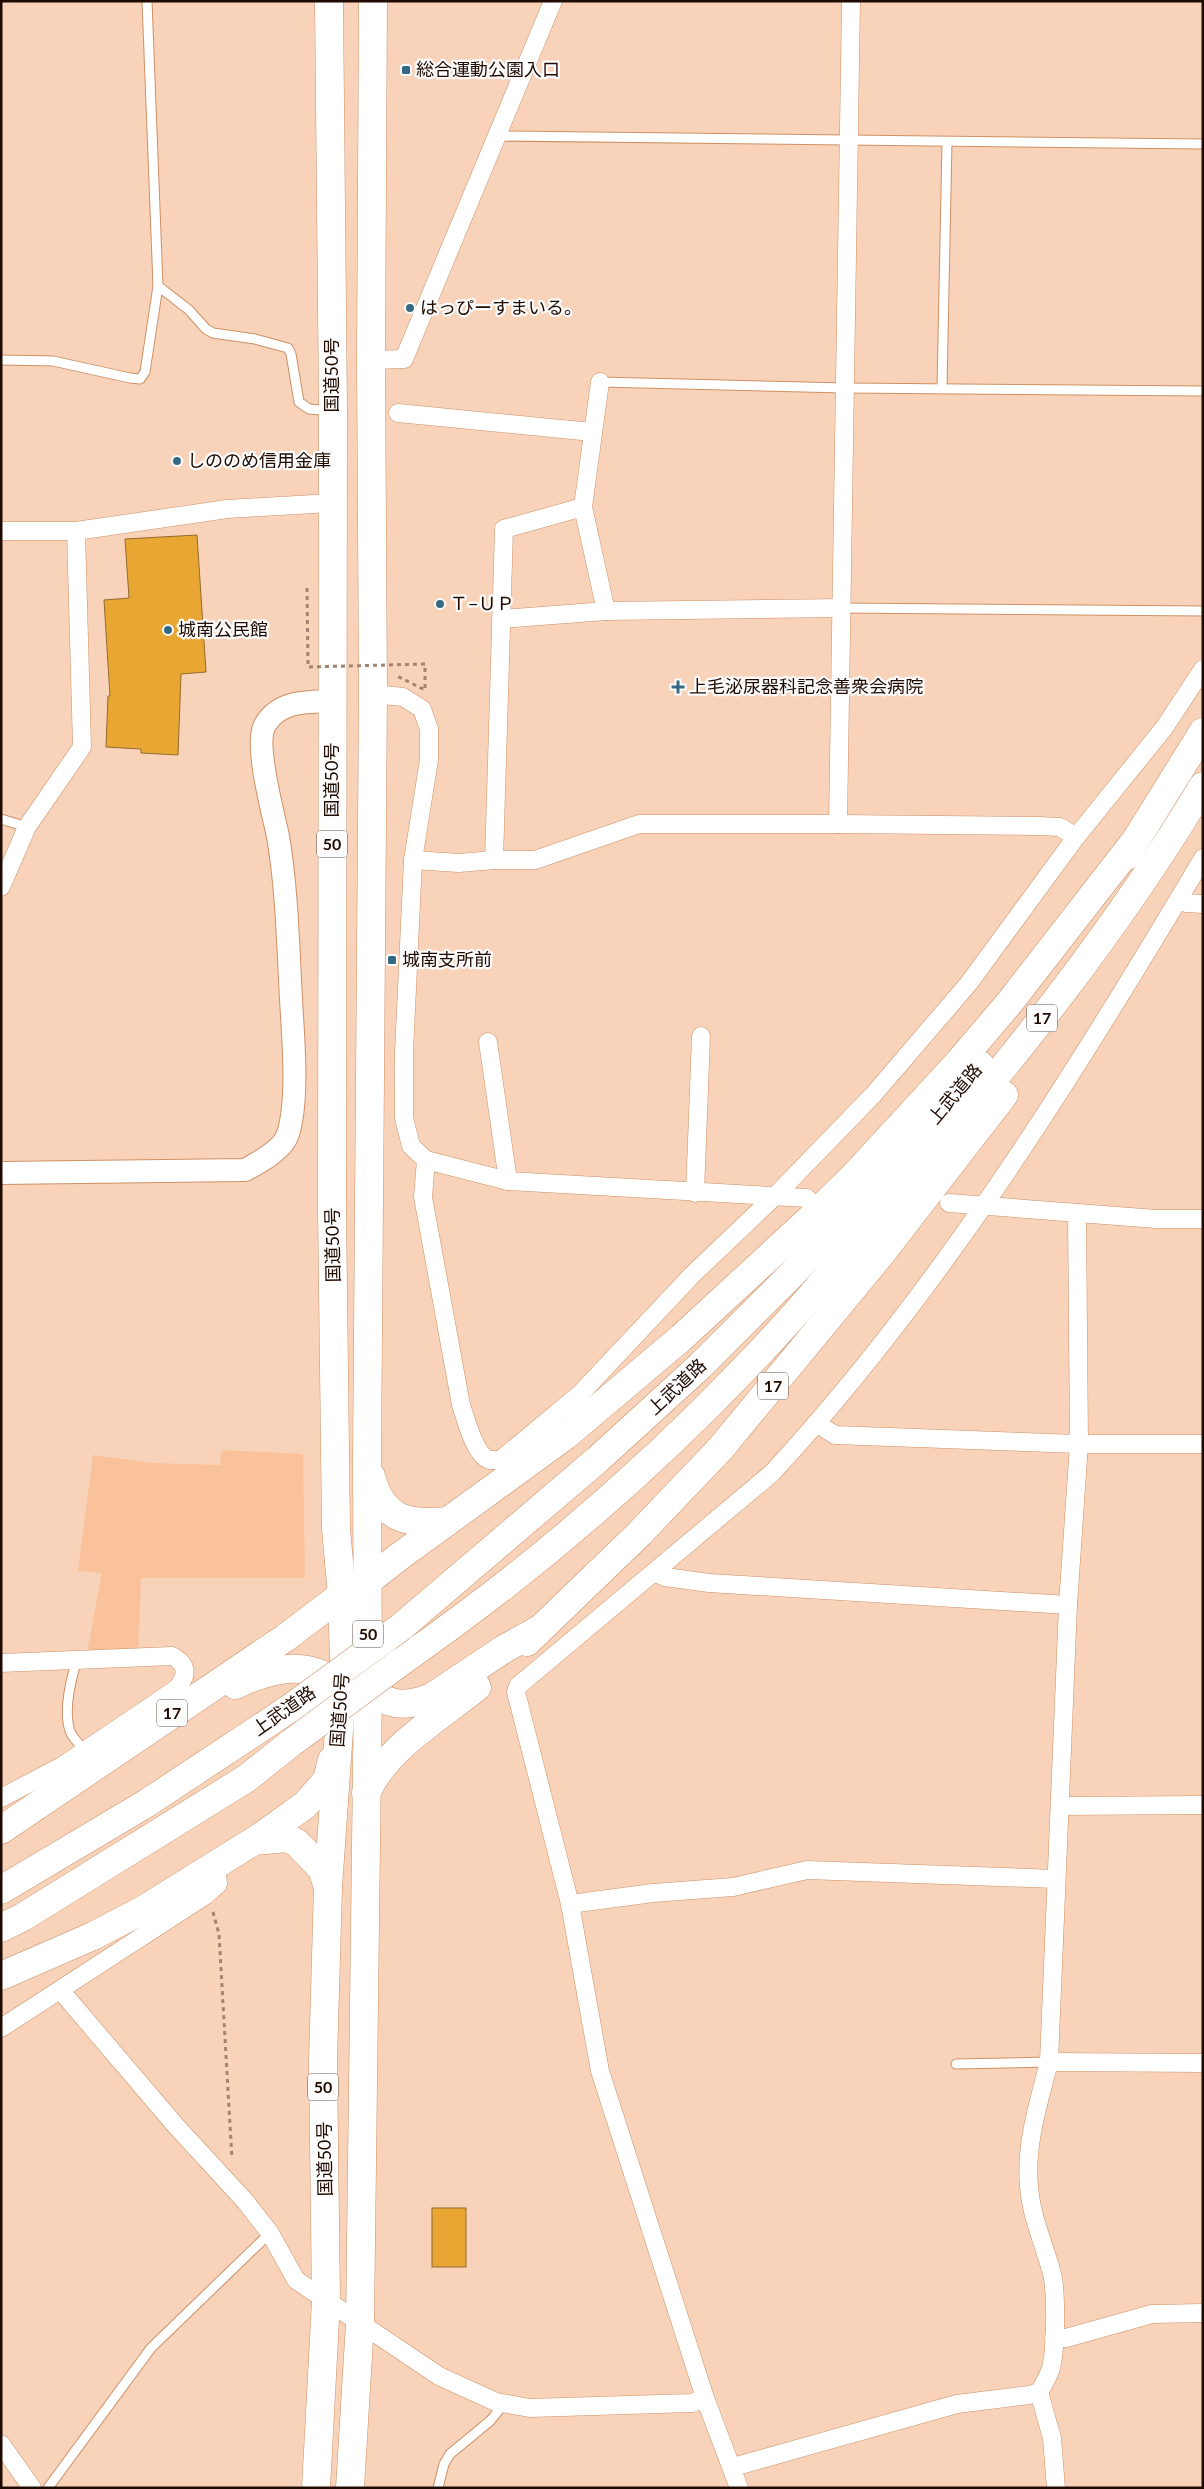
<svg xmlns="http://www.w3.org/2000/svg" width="1204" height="2489" font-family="Lato,'Noto Sans JP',sans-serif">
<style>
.built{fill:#f9c29b}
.building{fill:#e9a633;stroke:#926b2e}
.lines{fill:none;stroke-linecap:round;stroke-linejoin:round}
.service-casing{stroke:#cc9066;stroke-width:11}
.minor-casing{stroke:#cc9066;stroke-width:19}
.tertiary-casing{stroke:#cc9066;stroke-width:24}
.trunk-casing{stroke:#cc9066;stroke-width:29}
.path{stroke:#a38470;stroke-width:3;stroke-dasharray:4 4;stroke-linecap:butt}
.service{stroke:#fff;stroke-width:9}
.minor{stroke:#fff;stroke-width:18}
.tertiary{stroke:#fff;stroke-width:22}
.trunk{stroke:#fff;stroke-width:28}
.trunk-bridge-casing{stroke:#cc9066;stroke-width:29;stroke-linecap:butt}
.path-bridge{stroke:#a38470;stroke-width:3;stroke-dasharray:4 4;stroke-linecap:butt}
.trunk-bridge{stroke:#fff;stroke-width:28}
.poi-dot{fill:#356885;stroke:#fcfcfc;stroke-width:2}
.labels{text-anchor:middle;stroke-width:4.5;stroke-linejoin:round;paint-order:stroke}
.shield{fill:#fcfcfc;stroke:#61534c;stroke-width:1}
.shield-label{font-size:16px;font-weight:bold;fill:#1f0a00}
.poi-label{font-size:18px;fill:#1f0a00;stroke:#fcfcfc;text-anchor:start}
.street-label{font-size:18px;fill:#1f0a00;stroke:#fcfcfc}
</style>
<rect width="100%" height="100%" fill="#f9d3b9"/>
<polygon class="built" points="222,1450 303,1454 305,1578 141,1578 138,1651 87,1652 102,1573 78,1571 93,1455 152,1463 220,1465"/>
<g class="building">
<polygon points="197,535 206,672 181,674 178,755 141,753 141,749 106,747 108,696 110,696 104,600 129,598 125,539"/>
<rect x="432" y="2208" width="34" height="59"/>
</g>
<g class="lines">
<defs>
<g id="service">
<polyline points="497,136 1203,144"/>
<polyline points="158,286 189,310 206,329 213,333 255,339 288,348 291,354 299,402 309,409 331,411"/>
<polyline points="1,360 53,361 130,378 140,379 145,372 158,286 147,1"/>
<polyline points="600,382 845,388 1203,391"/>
<polyline points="942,388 947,142"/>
<polyline points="841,608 1203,611"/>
<polyline points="1,819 27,827"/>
<path d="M77,1659C71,1679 63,1711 70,1731C73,1739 79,1744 85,1750"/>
<polyline points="956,2064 1049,2062"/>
<polyline points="48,2488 151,2348 270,2233"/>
<polyline points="438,2488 444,2464 450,2454 490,2421 504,2404"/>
</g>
<g id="minor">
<polyline points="371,360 404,359 553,1"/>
<polyline points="398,413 592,432"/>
<polyline points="583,507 600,382"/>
<polyline points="1,531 76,531 227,509 331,503"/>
<polyline points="606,611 583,507 504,529 494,860 535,860 639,824 838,824 851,1"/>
<polyline points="501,619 606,611 841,608"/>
<polyline points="373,694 403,697 422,709 429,729 429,760 413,860 404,1052 404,1118 411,1146 426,1160 508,1181 807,1198"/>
<polyline points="838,824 1039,826 1060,827 1076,837"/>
<polyline points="413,860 459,863 494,860"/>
<polyline points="1,887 27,827 82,747 76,531"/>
<polyline points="1179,898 1186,903 1203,904"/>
<polyline points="488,1042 508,1181"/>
<path d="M426,1160L423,1197L461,1405C466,1419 474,1454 489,1460H499L504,1457L581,1393L692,1275L775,1196L873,1095L969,983L1076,837L1164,728L1203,669"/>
<polyline points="695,1193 701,1036"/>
<polyline points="949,1203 1156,1219 1203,1219"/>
<polyline points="816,1423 835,1435 1079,1444 1203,1444"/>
<polyline points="655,1573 665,1577 709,1583 1068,1605"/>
<path d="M1,1663L172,1656C188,1664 188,1676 176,1689L62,1766L1,1798"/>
<polyline points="1061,1806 1203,1805"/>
<polyline points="570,1904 653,1893 733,1887 807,1870 1056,1879"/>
<polyline points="61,1991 176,2126 245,2201 270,2233 296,2280 439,2376 496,2402 530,2408 692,2403 705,2398"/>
<polyline points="1,2028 206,1895 218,1884 217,1874 212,1868"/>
<polyline points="1049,2062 1203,2063"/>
<polyline points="1054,2338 1066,2338 1152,2314 1203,2313"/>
<polyline points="1039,2392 1052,2438 1056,2488"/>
<polyline points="1,2444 32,2488"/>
<path d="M733,2467L957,2404L1029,2395L1039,2392C1044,2384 1048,2377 1051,2368C1056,2348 1057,2289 1051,2270C1043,2241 1031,2216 1029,2186C1025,2144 1039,2102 1049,2062L1068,1605L1079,1444L1077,1213"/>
<path d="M739,2488L705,2398L600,2071L570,1904L516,1692L518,1686L772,1473C941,1290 1076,1072 1203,858"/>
</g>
<path id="tertiary" d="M1,1173L245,1170C258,1163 283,1150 288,1134C299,1098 293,1037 291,999C288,944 287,890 278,836C273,813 254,743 265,725C279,700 308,702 332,701"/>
<g id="trunk">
<polyline points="1126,856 1203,732"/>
<path d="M371,1476C382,1520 408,1525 448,1521"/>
<polyline points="362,1593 368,1581 400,1556 565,1436 681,1338 810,1219 854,1176 959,1062 1010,1002 1135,841"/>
<polyline points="401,1627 597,1460 700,1366 793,1273 871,1190 980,1065"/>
<polyline points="527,1642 639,1534 721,1448 881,1254 1004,1095"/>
<path d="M402,1661C527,1574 643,1475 748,1365C806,1305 859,1239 913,1176C1018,1053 1120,925 1203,786"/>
<path d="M358,1678C384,1703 397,1711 432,1697L504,1649L540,1629"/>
<path d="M235,1685C274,1667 313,1657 347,1693"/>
<path d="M366,1793C387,1747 439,1718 477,1687"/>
<polyline points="1,1830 285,1638 342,1595"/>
<polyline points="256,1840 305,1805 327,1780 332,1760"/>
<polyline points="1,1890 147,1803 289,1709"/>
<polyline points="1,1928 23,1917 247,1778 291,1743"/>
<polyline points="1,1976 93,1936 143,1910 254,1841 287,1838 297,1843 322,1869 328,1887"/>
<polyline points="316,2488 326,2301 323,2061 328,1887 344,1659 342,1595 336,1529 332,1209 333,411 329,1"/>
<polyline points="350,2488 360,2323 368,1687 367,1460 373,694 371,360 373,1"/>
</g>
</defs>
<use href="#service" class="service-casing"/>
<use href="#minor" class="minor-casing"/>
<use href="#tertiary" class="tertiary-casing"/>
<use href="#trunk" class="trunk-casing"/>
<polyline class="path" points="213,1912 219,1934 232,2159"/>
<use href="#service" class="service"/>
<use href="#minor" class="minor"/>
<use href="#tertiary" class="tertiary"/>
<use href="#trunk" class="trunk"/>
<defs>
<g id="trunk-bridge">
<polyline points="289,1709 401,1627"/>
<polyline points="291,1743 402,1661"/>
</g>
</defs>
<use href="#trunk-bridge" class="trunk-bridge-casing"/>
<polyline class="path-bridge" points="307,588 308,667 425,664 425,690 395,675"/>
<use href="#trunk-bridge" class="trunk-bridge"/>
</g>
<g class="poi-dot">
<rect x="401" y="65" width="10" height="10" rx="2.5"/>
<circle cx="410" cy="308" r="5"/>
<circle cx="177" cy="461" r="5"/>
<circle cx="440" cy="604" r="5"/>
<circle cx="168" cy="630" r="5"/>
<path d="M675.5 679.5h5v5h5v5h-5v5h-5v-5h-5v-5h5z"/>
<rect x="387" y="955" width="10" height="10" rx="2.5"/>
</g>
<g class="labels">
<g class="shield">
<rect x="317" y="830.5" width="30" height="27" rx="4"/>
<rect x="1027" y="1004.5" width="30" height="27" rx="4"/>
<rect x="758" y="1372.5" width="30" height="27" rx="4"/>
<rect x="353" y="1620.5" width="30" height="27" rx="4"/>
<rect x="157" y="1699.5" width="30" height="27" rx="4"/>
<rect x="308" y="2073.5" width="30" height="27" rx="4"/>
</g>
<g class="shield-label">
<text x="332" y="850">50</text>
<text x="1042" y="1024">17</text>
<text x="773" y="1392">17</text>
<text x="368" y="1640">50</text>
<text x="172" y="1719">17</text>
<text x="323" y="2093">50</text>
</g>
<g class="poi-label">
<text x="416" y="76">総合運動公園入口</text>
<text x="420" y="314">はっぴーすまいる。</text>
<text x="187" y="467">しののめ信用金庫</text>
<text x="450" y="610">Ｔ−ＵＰ</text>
<text x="178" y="636">城南公民館</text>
<text x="689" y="693">上毛泌尿器科記念善衆会病院</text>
<text x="402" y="966">城南支所前</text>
</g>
<g class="street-label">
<text transform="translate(332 375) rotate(-90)" y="6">国道50号</text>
<text transform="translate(332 780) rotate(-90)" y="6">国道50号</text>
<text transform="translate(955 1094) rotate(-50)" y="6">上武道路</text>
<text transform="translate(333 1245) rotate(-91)" y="6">国道50号</text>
<text transform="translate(677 1387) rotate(-43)" y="6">上武道路</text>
<text transform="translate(340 1710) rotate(-86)" y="6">国道50号</text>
<text transform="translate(284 1711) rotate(-35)" y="6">上武道路</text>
<text transform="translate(325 2159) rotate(-91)" y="6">国道50号</text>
</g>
</g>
<rect width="1204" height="2489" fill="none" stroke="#1f0a00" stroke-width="5"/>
</svg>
